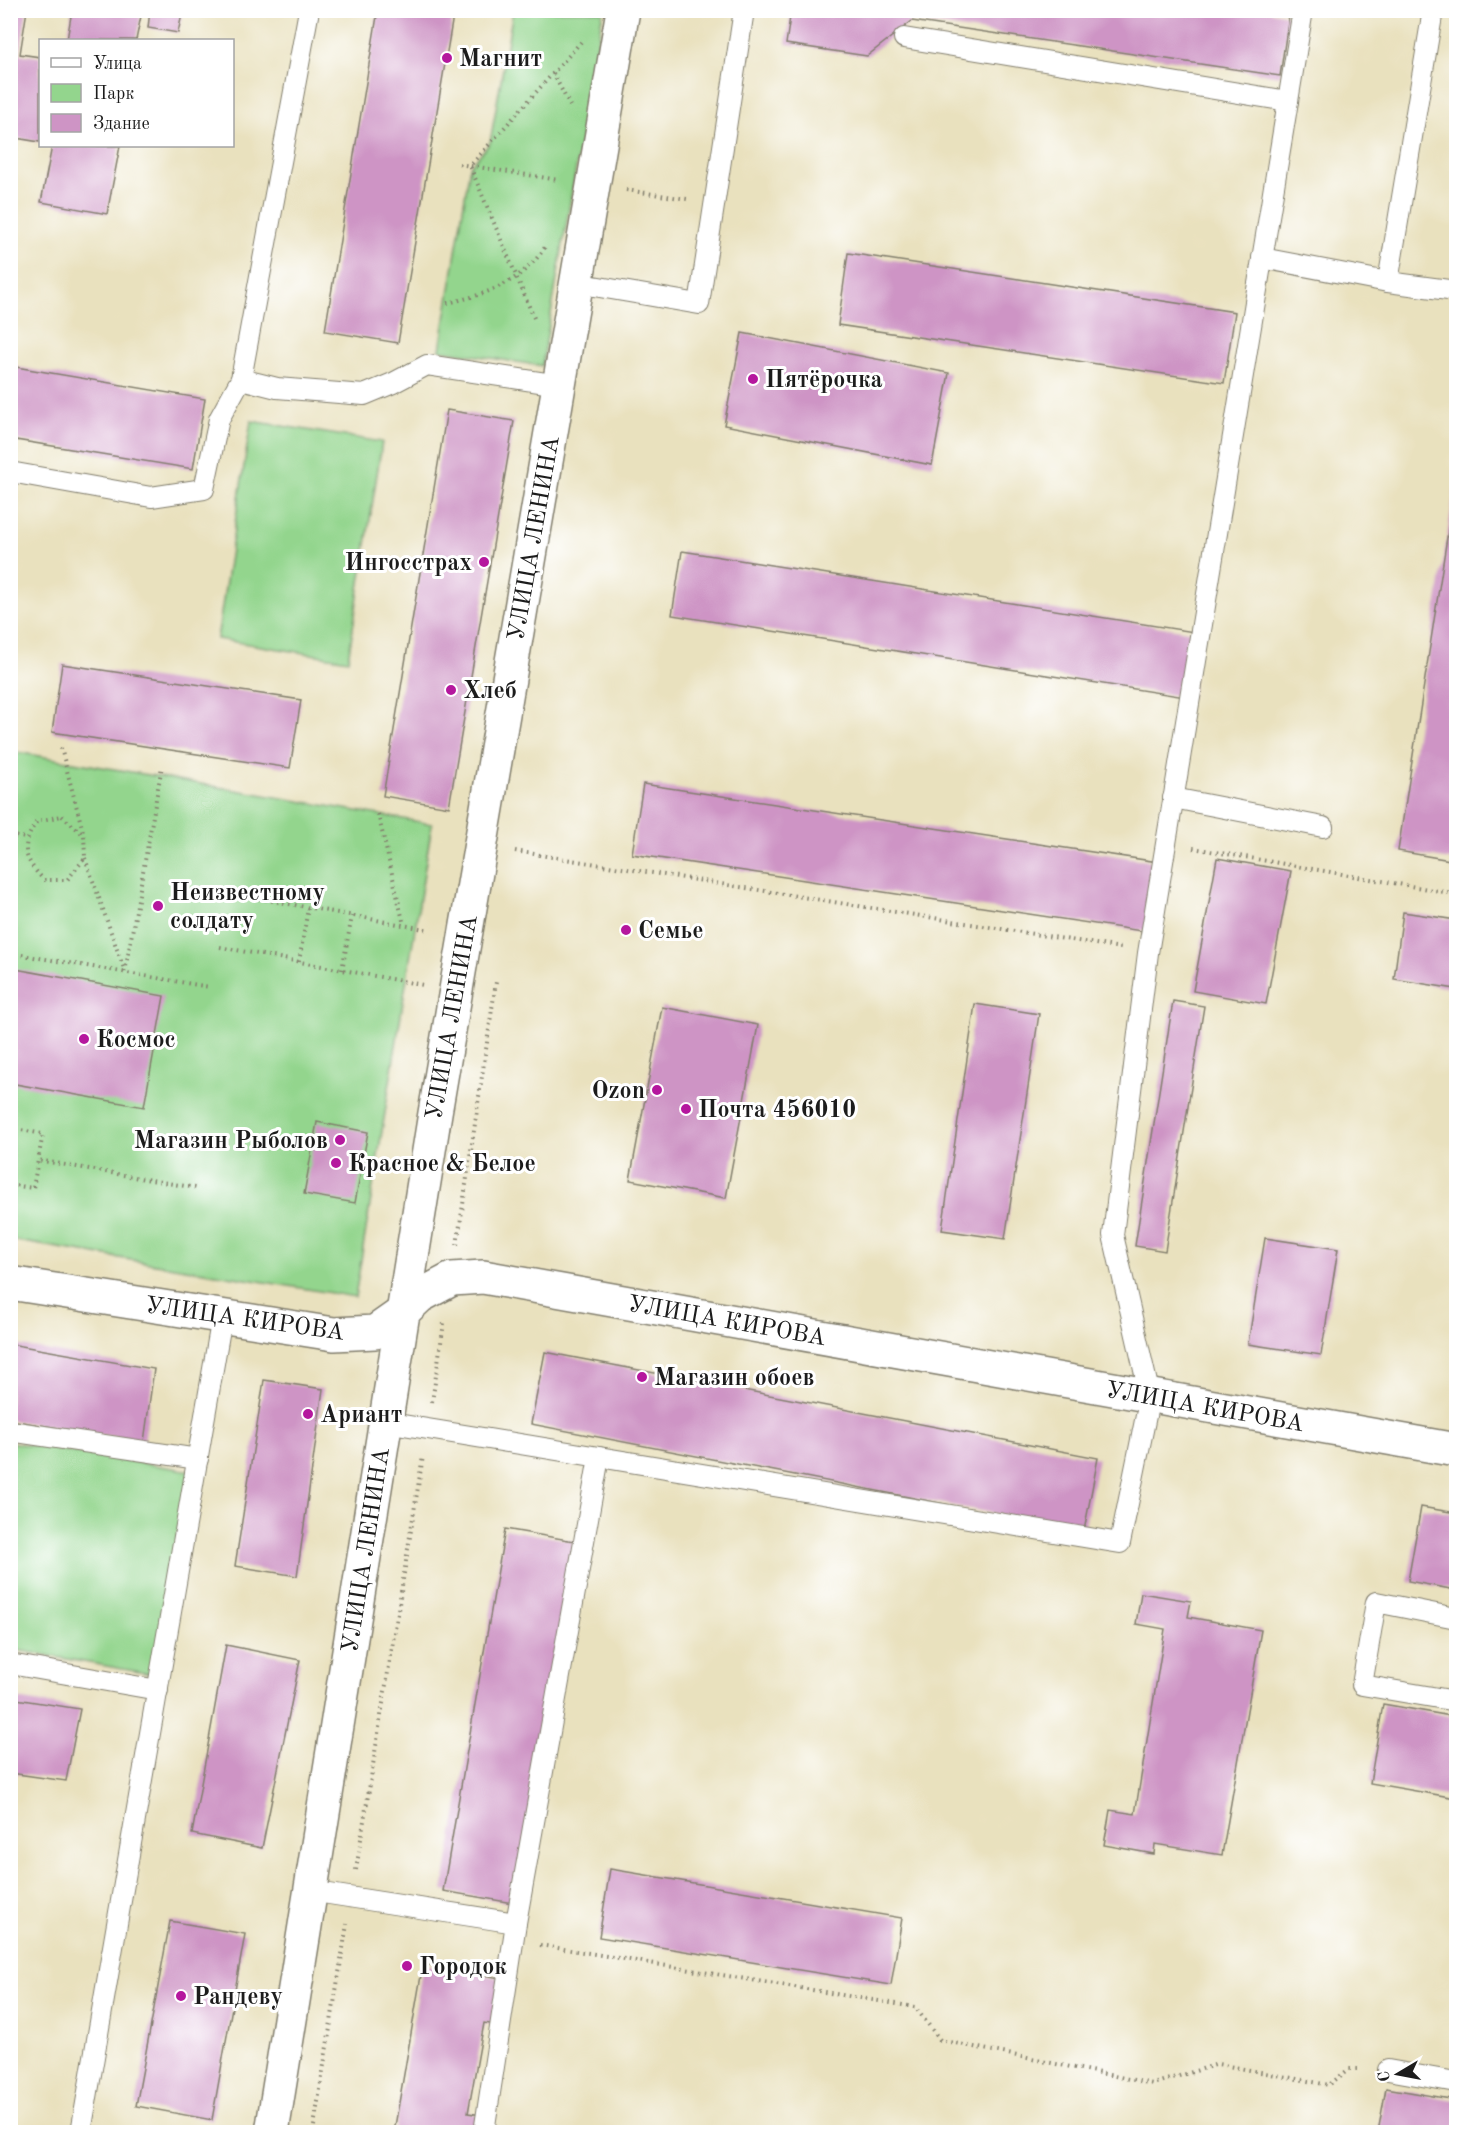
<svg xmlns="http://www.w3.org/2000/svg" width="1467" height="2143" font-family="'Old Standard TT',serif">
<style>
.green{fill:#93d58d;stroke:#587854;stroke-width:1.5}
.building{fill:#ce94c5}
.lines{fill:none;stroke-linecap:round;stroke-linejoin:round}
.service-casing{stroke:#827e6d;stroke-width:22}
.minor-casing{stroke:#827e6d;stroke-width:36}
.path{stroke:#827e6d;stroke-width:4;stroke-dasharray:1.5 4.5;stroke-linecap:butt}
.service{stroke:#fff;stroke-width:20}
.minor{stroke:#fff;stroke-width:33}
.poi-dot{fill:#b5179e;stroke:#fff;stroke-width:2}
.labels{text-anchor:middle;stroke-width:6;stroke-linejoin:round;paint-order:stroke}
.poi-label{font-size:24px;font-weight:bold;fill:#1c1c1c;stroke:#fff;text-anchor:start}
.street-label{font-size:24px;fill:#1c1c1c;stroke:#fff}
</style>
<rect width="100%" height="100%" fill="#fff"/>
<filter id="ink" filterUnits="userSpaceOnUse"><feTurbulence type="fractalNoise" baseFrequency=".0167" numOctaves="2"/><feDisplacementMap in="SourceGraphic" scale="12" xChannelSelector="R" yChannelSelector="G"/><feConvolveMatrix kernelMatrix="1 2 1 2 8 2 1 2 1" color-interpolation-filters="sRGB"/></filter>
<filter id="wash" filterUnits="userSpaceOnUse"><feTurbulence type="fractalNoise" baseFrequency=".008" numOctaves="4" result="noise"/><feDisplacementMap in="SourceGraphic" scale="24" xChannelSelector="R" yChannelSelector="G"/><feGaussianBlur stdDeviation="1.35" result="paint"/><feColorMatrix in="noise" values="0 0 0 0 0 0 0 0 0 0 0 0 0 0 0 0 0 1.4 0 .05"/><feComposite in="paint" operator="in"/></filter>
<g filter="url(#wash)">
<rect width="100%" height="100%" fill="#e9e1be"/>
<g class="green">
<polygon points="513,11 603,11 542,366 440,350 470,166 490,143"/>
<polygon points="251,421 382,442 348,660 217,639"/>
<polygon points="10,751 432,824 355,1297 11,1240"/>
<polygon points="10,1442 192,1471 156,1675 11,1649"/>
</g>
<g id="blocks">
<g class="building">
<polygon points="10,10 27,10 20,54 40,57 40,142 10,137 10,85 14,66 10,65"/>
<polygon points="72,10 108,10 141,16 136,40 67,40"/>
<polygon points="150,10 182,14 178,33 148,28"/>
<polygon points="378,10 454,10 398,343 325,331"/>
<polygon points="791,10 1262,10 1289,15 1280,76 912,21 867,56 786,44"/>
<polygon points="52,146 120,146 107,214 41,202"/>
<polygon points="848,253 1235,312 1224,383 838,325"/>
<polygon points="742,333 949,373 932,465 724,425"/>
<polygon points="10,366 205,399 193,469 10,439"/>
<polygon points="447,410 514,421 449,807 383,796"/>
<polygon points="1455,486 1456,486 1456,861 1398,851"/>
<polygon points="682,551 1201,633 1191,698 672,615"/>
<polygon points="62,664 301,700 290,768 52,732"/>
<polygon points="643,784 1158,862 1148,932 632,854"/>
<polygon points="1217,858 1291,871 1266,1004 1193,991"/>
<polygon points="1403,912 1456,920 1456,989 1394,979"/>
<polygon points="10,968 164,996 144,1107 10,1083"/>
<polygon points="1173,1001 1204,1006 1165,1251 1135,1246"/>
<polygon points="975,1004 1039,1014 1005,1239 942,1230"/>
<polygon points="662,1007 758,1025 726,1198 630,1180"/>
<polygon points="317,1122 368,1132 355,1203 304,1194"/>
<polygon points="1265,1238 1338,1249 1321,1355 1248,1344"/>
<polygon points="10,1344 154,1369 144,1442 10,1420"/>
<polygon points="545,1352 1098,1458 1084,1531 531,1424"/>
<polygon points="264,1380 323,1389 297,1576 235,1566"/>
<polygon points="1421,1507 1456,1513 1456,1590 1408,1581"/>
<polygon points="505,1529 580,1542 518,1904 443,1891"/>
<polygon points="1141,1593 1191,1601 1188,1617 1261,1630 1222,1855 1155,1844 1154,1854 1104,1845 1110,1810 1135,1814 1165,1629 1136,1624"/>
<polygon points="226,1645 300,1660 262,1848 192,1834"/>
<polygon points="10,1698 80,1709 66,1781 10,1773"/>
<polygon points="1383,1704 1456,1717 1456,1798 1370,1783"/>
<polygon points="610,1869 902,1918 891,1985 599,1937"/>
<polygon points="170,1921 245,1934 212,2120 136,2106"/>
<polygon points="423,1964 506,1979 497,2025 484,2023 468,2113 482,2115 479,2132 394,2132"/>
<polygon points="1386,2088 1456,2100 1456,2132 1378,2132"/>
</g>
</g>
</g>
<g filter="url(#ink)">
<use href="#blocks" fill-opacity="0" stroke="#827e6d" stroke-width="1.5"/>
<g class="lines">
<defs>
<g id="service">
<polyline points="309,10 241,379 277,388 364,395 393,383 427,365 559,385"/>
<polyline points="904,38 1288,101"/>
<polyline points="1262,258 1388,282 1433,10"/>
<polyline points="1388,282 1456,291"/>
<polyline points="576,283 699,304 744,10"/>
<polyline points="10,472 151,497 204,489 219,419 241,379"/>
<polyline points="1173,798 1323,827"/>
<polyline points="10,1431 198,1459"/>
<polyline points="599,1457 1120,1543 1150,1396 1113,1235 1148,953 1303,10"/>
<polyline points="1456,1618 1376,1602 1362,1685 1456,1701"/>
<polyline points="10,1664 158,1690"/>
<polyline points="310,1891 516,1923 599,1457 385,1422"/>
<polyline points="1388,2070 1456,2082"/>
<polyline points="81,2132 222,1317"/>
<polyline points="484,2132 516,1923"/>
</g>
<g id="minor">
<polyline points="10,1283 334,1334 375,1332 402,1313 420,1296 452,1279 483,1277 1456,1450"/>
<polyline points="272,2132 435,1113 623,10"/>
</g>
</defs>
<use href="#service" class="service-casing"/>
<use href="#minor" class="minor-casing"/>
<g class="path">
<polyline points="553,73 570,106"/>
<polyline points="459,164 559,180"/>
<polyline points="626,190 687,199"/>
<path d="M447,303C485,295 523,282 545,247"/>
<polyline points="534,318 470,166 581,42"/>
<polyline points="61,748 84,835"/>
<polyline points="378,814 404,925"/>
<path d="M62,816L84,835L85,858L67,880H44C23,858 20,847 37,821Z"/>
<polyline points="10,835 26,838"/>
<polyline points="1193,848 1456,894"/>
<polyline points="515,851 1121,948"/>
<polyline points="85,858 125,972"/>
<polyline points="230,893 430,930"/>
<polyline points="220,947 423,985"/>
<polyline points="10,953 210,987"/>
<polyline points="299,962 308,908"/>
<polyline points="342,970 352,916"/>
<polyline points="125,972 162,766"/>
<polyline points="10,1128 43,1134 38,1160"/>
<polyline points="10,1185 33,1188 38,1160 196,1188"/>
<polyline points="457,1245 496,982"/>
<polyline points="432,1402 444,1323"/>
<polyline points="356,1870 423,1456"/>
<polyline points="540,1945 915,2007 940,2040 1153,2084 1218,2064 1329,2085 1349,2069 1360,2069"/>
<polyline points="313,2132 347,1924"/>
</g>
<use href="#service" class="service"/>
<use href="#minor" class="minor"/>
</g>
</g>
<g class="poi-dot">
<circle cx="447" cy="58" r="6"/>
<circle cx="753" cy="379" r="6"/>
<circle cx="484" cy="562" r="6"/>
<circle cx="451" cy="690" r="6"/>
<circle cx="158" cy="906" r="6"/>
<circle cx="626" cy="930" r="6"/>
<circle cx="84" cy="1039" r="6"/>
<circle cx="657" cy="1090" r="6"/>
<circle cx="686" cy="1109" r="6"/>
<circle cx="340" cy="1140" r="6"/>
<circle cx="336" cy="1163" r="6"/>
<circle cx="642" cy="1377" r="6"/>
<circle cx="308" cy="1414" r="6"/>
<circle cx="407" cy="1966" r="6"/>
<circle cx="181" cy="1996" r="6"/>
</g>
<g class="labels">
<g class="poi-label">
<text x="459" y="66">Магнит</text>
<text x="765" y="387">Пятёрочка</text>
<text x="472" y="570" text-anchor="end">Ингосстрах</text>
<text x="463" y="698">Хлеб</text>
<text x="170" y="900">Неизвестному<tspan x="170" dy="28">солдату</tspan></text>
<text x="638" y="938">Семье</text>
<text x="96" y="1047">Космос</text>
<text x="645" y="1098" text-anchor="end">Ozon</text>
<text x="698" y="1117">Почта 456010</text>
<text x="328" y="1148" text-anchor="end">Магазин Рыболов</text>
<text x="348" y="1171">Красное &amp; Белое</text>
<text x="654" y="1385">Магазин обоев</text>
<text x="320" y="1422">Ариант</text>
<text x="419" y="1974">Городок</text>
<text x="193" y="2004">Рандеву</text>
</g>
<g class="street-label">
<text transform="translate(533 538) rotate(-80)" y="8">УЛИЦА ЛЕНИНА</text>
<text transform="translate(451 1017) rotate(-80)" y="8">УЛИЦА ЛЕНИНА</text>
<text transform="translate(245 1318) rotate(8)" y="8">УЛИЦА КИРОВА</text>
<text transform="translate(727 1320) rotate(10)" y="8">УЛИЦА КИРОВА</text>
<text transform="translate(1205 1406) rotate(10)" y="8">УЛИЦА КИРОВА</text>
<text transform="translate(365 1550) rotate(-81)" y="8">УЛИЦА ЛЕНИНА</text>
</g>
</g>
<rect width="1467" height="2143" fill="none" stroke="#fff" stroke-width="36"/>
<rect x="39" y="39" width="195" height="108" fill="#ffffff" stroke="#a4a4a4" stroke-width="1.5"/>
<rect x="51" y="58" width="30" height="9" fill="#ffffff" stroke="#a4a4a4" stroke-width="1.5"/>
<text x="93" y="69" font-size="18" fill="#1c1c1c">Улица</text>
<rect x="51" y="84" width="30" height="18" fill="#93d58d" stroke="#a4a4a4" stroke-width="1.5"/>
<text x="93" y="99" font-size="18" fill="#1c1c1c">Парк</text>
<rect x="51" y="114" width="30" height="18" fill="#ce94c5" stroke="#a4a4a4" stroke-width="1.5"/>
<text x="93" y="129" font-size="18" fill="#1c1c1c">Здание</text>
<g transform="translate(1398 2074) rotate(260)" stroke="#ffffff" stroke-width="4.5" paint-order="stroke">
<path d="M0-4.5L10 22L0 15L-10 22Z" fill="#1c1c1c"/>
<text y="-9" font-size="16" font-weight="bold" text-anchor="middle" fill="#1c1c1c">С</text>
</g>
</svg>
